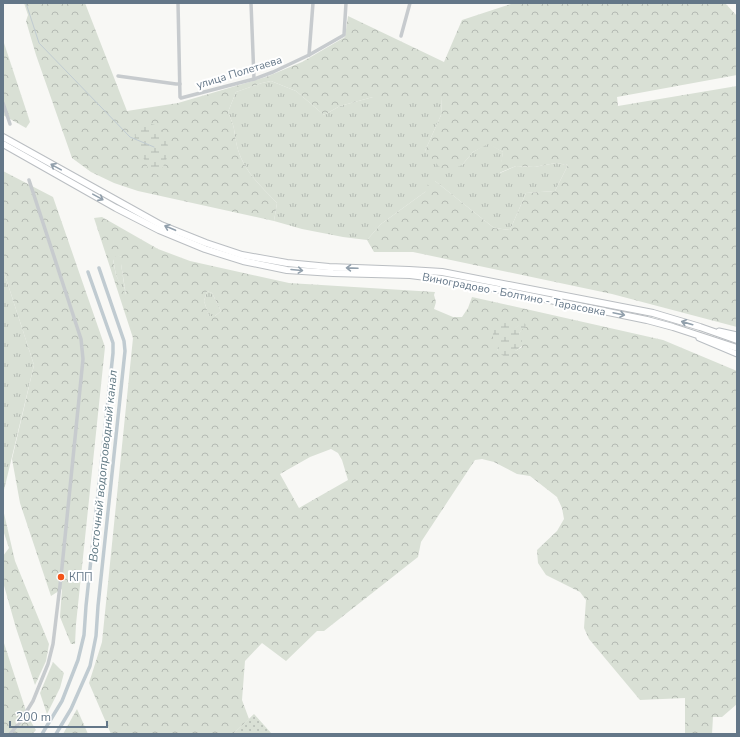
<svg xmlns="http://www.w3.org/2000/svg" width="740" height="737" font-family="'Nunito Sans',sans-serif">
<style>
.grass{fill:url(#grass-tufts)}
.forest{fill:url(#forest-crowns);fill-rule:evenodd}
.wetland{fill:url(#wetland-marsh)}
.garden{fill:url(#garden-dots)}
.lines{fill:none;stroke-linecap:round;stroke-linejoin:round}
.stream{stroke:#c0cbd1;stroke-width:1}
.canal{stroke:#c0cbd1;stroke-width:3.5}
.secondary-casing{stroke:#b9bec3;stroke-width:7}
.primary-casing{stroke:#babec2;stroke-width:8}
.minor{stroke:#c7cbce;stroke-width:3.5}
.secondary{stroke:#fff;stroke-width:5}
.primary{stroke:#fff;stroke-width:6}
.oneway{stroke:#92a0ac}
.poi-dot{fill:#f3541a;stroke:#fff;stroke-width:1.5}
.labels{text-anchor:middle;stroke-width:4;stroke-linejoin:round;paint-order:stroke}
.street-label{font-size:11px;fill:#647788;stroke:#fff}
.poi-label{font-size:11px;fill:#647788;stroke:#fff;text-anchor:start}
.water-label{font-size:12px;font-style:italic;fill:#607984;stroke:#fff}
</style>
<defs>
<pattern id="grass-tufts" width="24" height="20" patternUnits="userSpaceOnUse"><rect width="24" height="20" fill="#d9e0d5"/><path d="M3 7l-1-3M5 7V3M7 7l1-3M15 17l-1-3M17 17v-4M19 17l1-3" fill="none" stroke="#b4bab3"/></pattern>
<pattern id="forest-crowns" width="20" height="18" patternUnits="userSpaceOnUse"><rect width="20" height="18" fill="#d9e0d5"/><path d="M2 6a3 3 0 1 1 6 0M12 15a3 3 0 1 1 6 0" fill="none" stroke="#b4bab3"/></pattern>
<pattern id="wetland-marsh" width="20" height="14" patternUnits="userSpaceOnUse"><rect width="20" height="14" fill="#d9e0d5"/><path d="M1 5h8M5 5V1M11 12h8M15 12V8" fill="none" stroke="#b4bab3"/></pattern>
<pattern id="garden-dots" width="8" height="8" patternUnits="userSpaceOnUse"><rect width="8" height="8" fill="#d9e0d5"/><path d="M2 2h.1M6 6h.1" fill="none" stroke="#b4bab3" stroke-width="1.8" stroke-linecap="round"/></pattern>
</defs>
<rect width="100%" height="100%" fill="#f8f8f5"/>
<g class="grass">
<path d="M271,81L296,91L324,115L340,106L373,97H442L441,115L425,151L462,165L473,152L488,143L503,152L500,173L516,166L534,167L556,163L568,165L555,191L526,193L510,230L494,228L435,181L425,192L381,224L367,240L343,237L302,229L274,221L277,203C265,190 251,178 243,162C237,150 236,142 234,129C233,123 230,117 228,112L236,92L262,83Z"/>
<polygon points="117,254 121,257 121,264 126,297 116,275 113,259"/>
<polygon points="3,269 34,365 4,490 3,492"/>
<polygon points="207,291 212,293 221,311 215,316 209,316 204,301"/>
</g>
<g class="forest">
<path d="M24,3H85L127,111L178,103L266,77L302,62L345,37L348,16L444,62L462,20L514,3H725L737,16V75L617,97L618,106L737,86V327L612,294L413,252H374L367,240L381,224L425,192L430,179L435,181L494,228L510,230L526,193L555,191L568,165L556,163L534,167L516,166L499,173L503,152L488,144L473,152L462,165L445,173L425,151L441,115L442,97H373L340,106L324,115L296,91L271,81L262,83L236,92L228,112C230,117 233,123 234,129C236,142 237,150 243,162C251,178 265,190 277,203L274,221L138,191L114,183L91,172L72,158L36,55L26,21L28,15Z"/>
<polygon points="3,40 30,122 26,128 3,115"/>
<polygon points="3,171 53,197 105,347 76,624 75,644 71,644 60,617 62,589 51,596 20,503 12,459 34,365 3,269"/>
<path d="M102,217L158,249L190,261L289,283L435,292L434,295L436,302L434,309L453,317H462L468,308L472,297L663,340L737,371V704L722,717H713L712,734H685V698L640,700L589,639L584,628L586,600L580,592L546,575L538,563L537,550L557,531L564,519L562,508L557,497L530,476L517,474L494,462L482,459L475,460L421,542L418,557L324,631H317L286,661L262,643L245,661L242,700L249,719L233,734H111L89,683L102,642L133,338L94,218ZM117,255L121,257V264L126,295L116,275L113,260ZM207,291L212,293L221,311L215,316H209L204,301ZM523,323L525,325L519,333L522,347L515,351H497C500,341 514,328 523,323ZM331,449L338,453L342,460L348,480L299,508L280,474L310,457Z"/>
<polygon points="3,509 15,561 49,644 46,661 35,685 16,628 3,582 3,556 9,548 3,530"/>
<polygon points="3,640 28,717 36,730 32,734 3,734"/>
<polygon points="53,662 64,673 60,688 47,714 40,693"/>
<polygon points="77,709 88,734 63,734"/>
</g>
<g class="wetland">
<polygon points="143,121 161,127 170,151 159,176 149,170 141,153 136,145 134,129"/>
<polygon points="509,322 515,328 523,322 526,325 519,333 522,338 522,346 506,358 497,351 498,347 493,340 493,329 501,324"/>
</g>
<polygon class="garden" points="254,714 272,734 233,734"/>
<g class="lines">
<polyline class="stream" points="26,3 39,43 130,137 154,147"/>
<g class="canal">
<polyline points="42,734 62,701 78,660 84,635 86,606 113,353 113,343 88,272"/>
<polyline points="56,734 71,709 90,666 96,636 98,606 125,351 124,341 99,268"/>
</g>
<defs>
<g id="secondary">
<polyline points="719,331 737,335"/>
<polyline points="699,338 737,354"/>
</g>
<g id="primary">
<polyline points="3,137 161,225 206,243 242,255 287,263 329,267 409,270 442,272 653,313 700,327 737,340"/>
<polyline points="3,144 116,208 159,230 205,249 243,261 287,270 333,273 410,275 442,279 496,289 647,320 673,327 737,348"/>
</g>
</defs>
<use href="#secondary" class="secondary-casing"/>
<use href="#primary" class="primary-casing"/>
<g class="minor">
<polyline points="178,3 180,97 181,98 254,79 273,72 309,55 344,35 346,3"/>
<polyline points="251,3 254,79"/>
<polyline points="401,36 410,3"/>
<polyline points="309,55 313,3"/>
<polyline points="118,76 176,84 180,84"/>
<polyline points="3,103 10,124"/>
<polyline points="10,734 20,722 33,701 48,664 53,644 61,577 83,359 81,339 29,180"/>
</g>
<use href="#secondary" class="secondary"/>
<use href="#primary" class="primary"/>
</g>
<defs><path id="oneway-shaft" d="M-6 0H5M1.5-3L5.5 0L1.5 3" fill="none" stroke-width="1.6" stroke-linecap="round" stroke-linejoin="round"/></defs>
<g class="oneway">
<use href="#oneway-shaft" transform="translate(56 167) rotate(-151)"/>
<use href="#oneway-shaft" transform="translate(98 197) rotate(29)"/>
<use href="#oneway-shaft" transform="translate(170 228) rotate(-157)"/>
<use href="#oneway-shaft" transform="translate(352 268) rotate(-178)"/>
<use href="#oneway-shaft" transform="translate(297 270) rotate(5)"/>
<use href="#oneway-shaft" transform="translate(619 314) rotate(12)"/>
<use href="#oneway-shaft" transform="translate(687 323) rotate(-164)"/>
</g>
<circle class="poi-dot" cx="61" cy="577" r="4"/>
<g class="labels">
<g class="street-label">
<text transform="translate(239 72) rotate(-17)" y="4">улица Полетаева</text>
<text transform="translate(514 294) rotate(11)" y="4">Виноградово - Болтино - Тарасовка</text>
</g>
<g class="poi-label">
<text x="69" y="581">КПП</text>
</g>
<g class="water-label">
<text transform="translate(103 466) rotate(-84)" y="4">Восточный водопроводный канал</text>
</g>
</g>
<rect width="740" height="737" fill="none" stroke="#647788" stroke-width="8"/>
<path d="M10 721v6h97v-6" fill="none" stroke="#647788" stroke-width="2"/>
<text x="16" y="721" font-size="12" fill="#647788" stroke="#ffffff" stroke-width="3" paint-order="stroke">200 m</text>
</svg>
